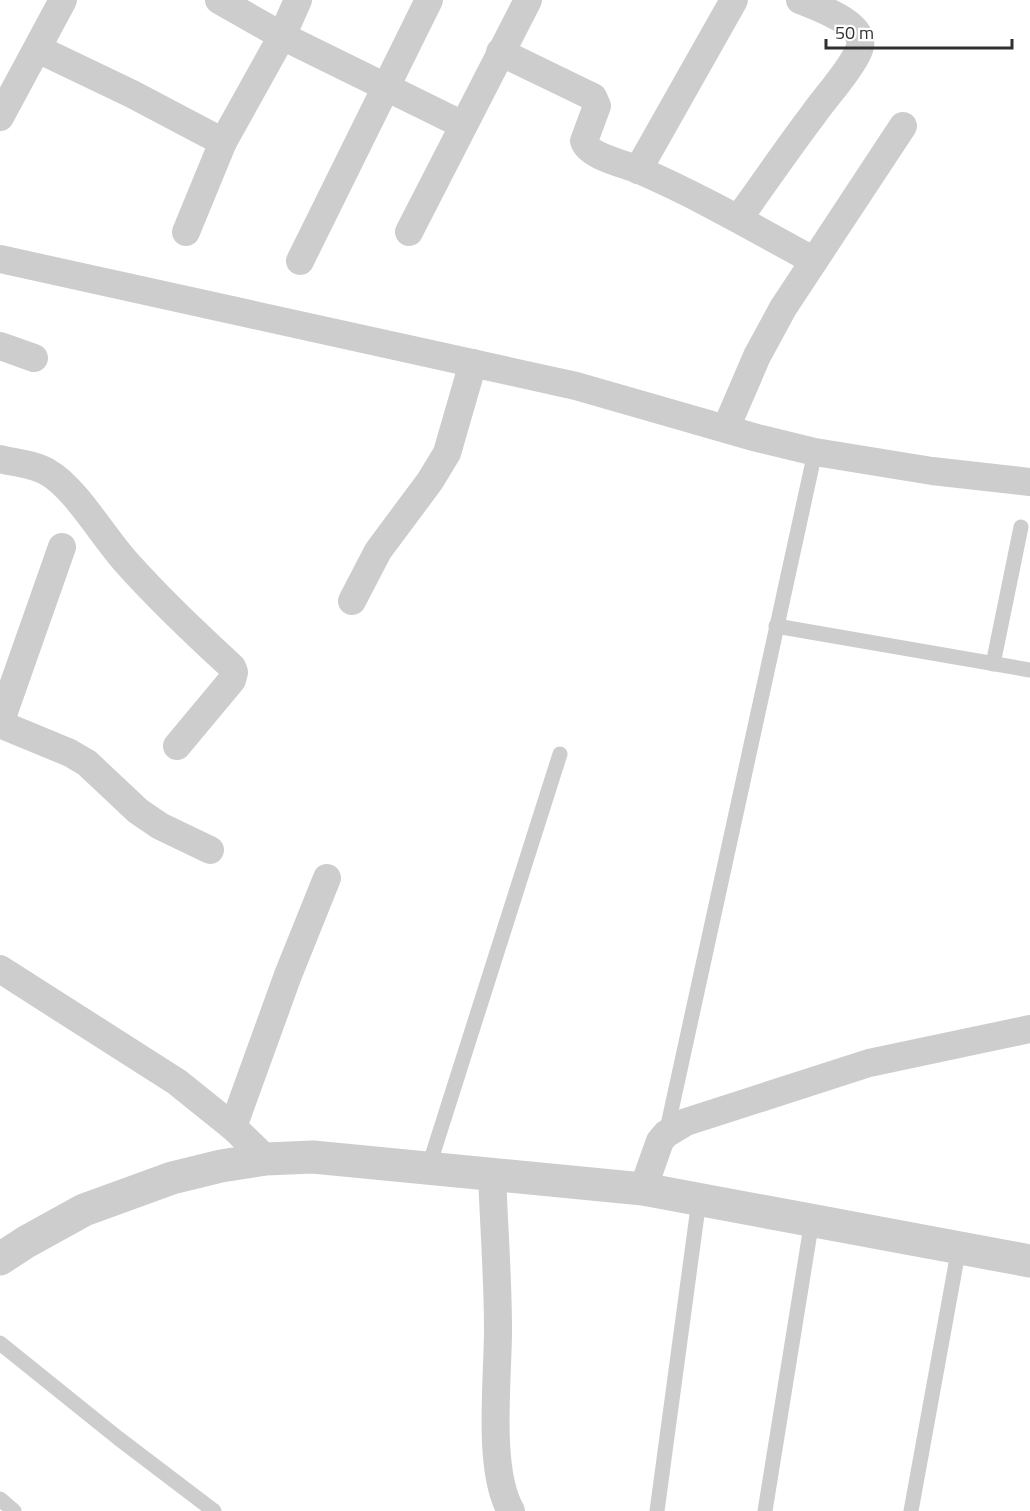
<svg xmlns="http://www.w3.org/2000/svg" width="1030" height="1511" font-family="'Titillium Web',sans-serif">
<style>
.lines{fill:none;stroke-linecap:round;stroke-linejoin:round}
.service{stroke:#cdcdcd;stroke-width:15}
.minor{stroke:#cdcdcd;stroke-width:28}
.tertiary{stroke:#cdcdcd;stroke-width:33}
</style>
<rect width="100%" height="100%" fill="#fff"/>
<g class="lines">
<g class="service">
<polyline points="776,626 1030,670"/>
<polyline points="993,664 1021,527"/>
<polyline points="666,1134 815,452"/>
<polyline points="428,1169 560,754"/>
<polyline points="0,1343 118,1438 214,1511"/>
<polyline points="0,1499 14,1511"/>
<polyline points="657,1511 699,1200"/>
<polyline points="765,1511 812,1220"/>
<polyline points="911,1511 959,1247"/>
</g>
<g class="minor">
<polyline points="219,0 282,36 463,125"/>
<polyline points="38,49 132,94 223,142"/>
<path d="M500,52L593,97L597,106L584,141C588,156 625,164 639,170C699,196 756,229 814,261"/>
<polyline points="0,117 63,0"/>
<polyline points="638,170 734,0"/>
<path d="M738,219C763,185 787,149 813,115C827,95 844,78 856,56C859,51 861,44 860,39C855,20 817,7 800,0"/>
<polyline points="186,232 223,142 282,36 298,0"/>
<polyline points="409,232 528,0"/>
<polyline points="0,259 576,386 757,438 815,452 932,471 1030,482"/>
<polyline points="300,261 429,0"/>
<polyline points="0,346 34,358"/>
<polyline points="726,428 757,356 783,308 903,126"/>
<path d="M0,459C15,463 35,464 49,473C76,489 104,538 127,563C160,600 196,634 232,667L234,672L232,680L177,746"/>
<polyline points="352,601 378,551 430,481 447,453 473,363"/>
<polyline points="0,723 62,547"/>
<polyline points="0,724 70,753 87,763 138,811 160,826 210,850"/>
<polyline points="0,969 177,1082 233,1127 266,1159"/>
<polyline points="233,1127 288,975 327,878"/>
<path d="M492,1175C494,1227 498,1279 498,1330C498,1379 487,1470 511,1511"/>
<polyline points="643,1189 660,1141 666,1134 686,1122 869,1063 1030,1029"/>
</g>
<polyline class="tertiary" points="0,1259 26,1242 84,1210 172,1178 221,1166 266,1159 313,1157 643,1189 1030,1261"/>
</g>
<path d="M826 39v9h186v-9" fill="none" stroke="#303030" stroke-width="3"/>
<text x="835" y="39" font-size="18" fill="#303030" stroke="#ffffff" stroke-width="4.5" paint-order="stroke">50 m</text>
</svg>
